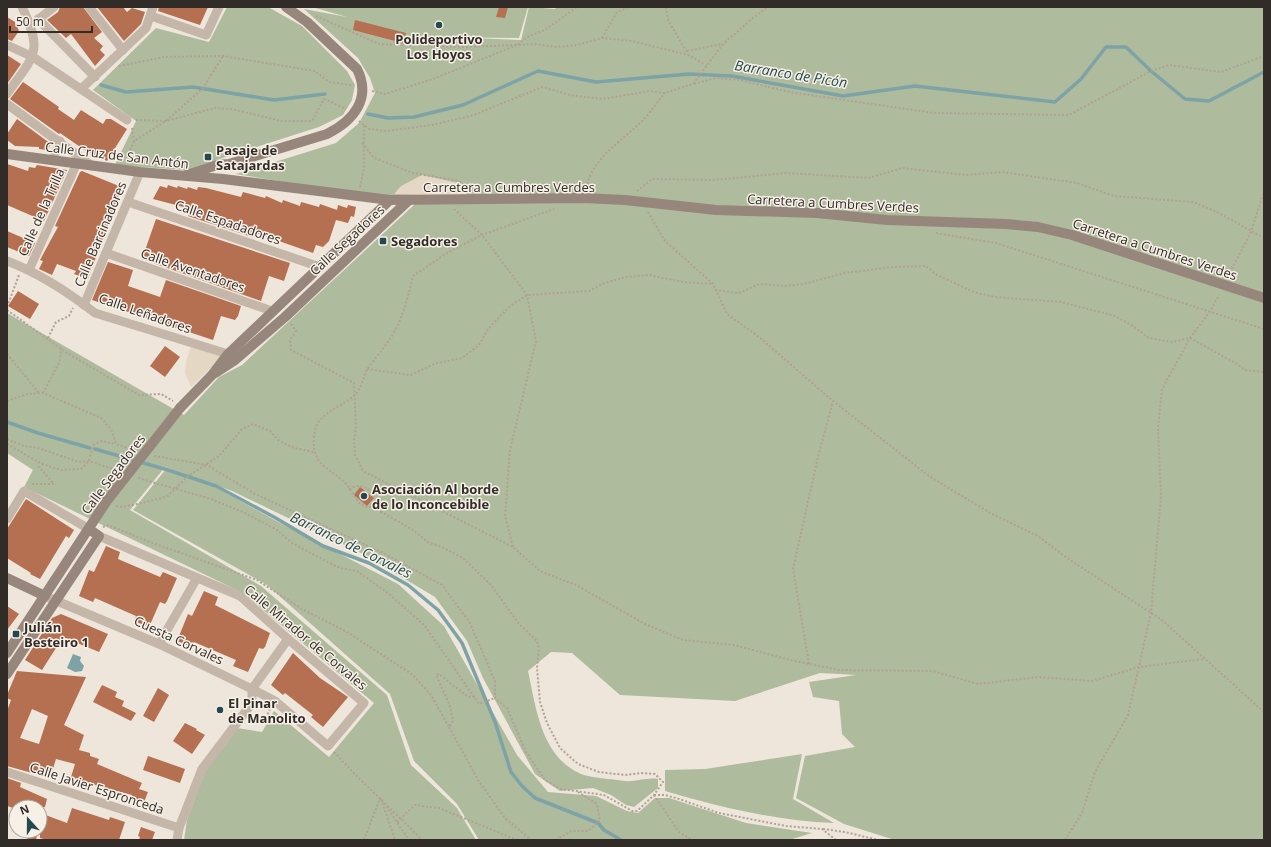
<svg xmlns="http://www.w3.org/2000/svg" width="1271" height="847" font-family="'Open Sans',sans-serif">
<style>
.green{fill:#afbb9d}
.plaza{fill:#e4d7c4}
.water{fill:#7ea3a7}
.lines{fill:none;stroke-linecap:round;stroke-linejoin:round}
.stream{stroke:#7ea3a7;stroke-width:3.5}
.building{fill:#b56f51;fill-rule:evenodd}
.path{stroke:#b0a193;stroke-width:2;stroke-dasharray:2 2;stroke-linecap:butt}
.street{stroke:#c4b7a9;stroke-width:9}
.secondary{stroke:#97867b;stroke-width:10}
.secondary-bridge{stroke:#97867b;stroke-width:10}
.poi-dot{fill:#23494e;stroke:#f6f0e7;stroke-width:1.5}
.labels{text-anchor:middle;stroke-width:3;stroke-linejoin:round;paint-order:stroke}
.poi-label{font-size:13px;font-weight:bold;fill:#322c28;stroke:#f6f0e7;text-anchor:start}
.street-label{font-size:13px;fill:#322c28;stroke:#f6f0e7}
.water-label{font-size:14px;font-style:italic;fill:#23494e;stroke:#f6f0e7}
</style>
<rect width="100%" height="100%" fill="#eee6db"/>
<g class="green">
<polygon points="227,7 268,7 302,26 347,71 355,85 352,100 343,115 319,127 185,170 115,165 136,121 93,90 156,28 209,42"/>
<path d="M312,7H528L519,38L440,37L521,40L529,7L555,9L557,7H1264V840H895L844,824L796,798L805,756L855,747L842,734L839,701L813,697L809,682L856,675L820,673L735,701L620,695L572,653L551,652L528,671C536,708 541,755 579,773C589,778 613,779 625,781C636,782 647,777 658,779V788L634,807L626,805L611,795L593,788L560,791L535,774L483,678L467,641L435,597L363,554L232,491L165,467L130,510L261,586L387,695L411,765L457,808L476,840H184L187,820L206,769L237,728L262,732L274,711L329,757L374,703L243,593L24,487L33,470L7,453V313L184,415L219,377L242,365L415,204L236,174L336,143L359,123L375,93L370,78L358,58L304,9L347,17Z"/>
<polygon points="166,469 215,487 280,523 398,584 444,626 517,755 548,792 596,796 627,811 638,813 655,798 669,798 746,823 812,833 789,840 479,840 457,804 414,761 390,694 267,585 133,510"/>
<path d="M802,754L793,799L834,823C777,821 720,807 665,791V770L705,769Z"/>
</g>
<g class="plaza">
<polygon points="422,175 458,183 465,188 468,197 394,194 401,186"/>
<polygon points="191,346 222,357 191,387 185,373 186,362"/>
</g>
<polygon class="water" points="73,654 81,657 80,661 84,666 82,671 75,672 67,668"/>
<g class="lines">
<g class="stream">
<polyline points="101,85 126,92 193,87 274,100 325,94"/>
<polyline points="368,114 388,118 414,117 463,105 538,71 596,82 689,74 732,76 843,96 915,86 1055,102 1081,79 1106,47 1126,47 1151,71 1185,99 1209,101 1264,72"/>
<polyline points="7,422 38,433 90,448"/>
<polyline points="95,449 168,470 216,486 274,517 323,546 369,563 408,585 438,610 462,643 495,722 511,772 522,786 535,798 598,823 604,830 621,840"/>
</g>
</g>
<g class="building">
<polygon points="60,7 83,7 102,32 94,38 103,46 100,50 105,55 95,66 71,34 66,38 47,20 58,12"/>
<polygon points="97,7 123,7 127,12 132,8 145,12 141,24 124,41"/>
<polygon points="159,7 208,7 200,25 158,11"/>
<polygon points="499,7 508,7 505,18 496,17"/>
<polygon points="7,17 15,22 19,31 12,41 7,39"/>
<polygon points="355,20 406,33 403,43 353,30"/>
<polygon points="7,55 21,64 7,84"/>
<polygon points="23,82 59,107 58,109 74,120 81,110 103,124 106,119 111,119 127,129 107,161 86,151 60,133 59,134 10,99"/>
<polygon points="17,119 51,144 47,150 39,149 39,147 15,146 7,140 7,134"/>
<polygon points="7,164 28,171 29,167 35,168 37,165 67,170 44,221 7,205"/>
<polygon points="82,171 119,186 117,191 120,192 88,279 74,274 76,271 57,264 52,275 39,269 43,261 40,260 53,236 58,227 55,226 80,172"/>
<polygon points="168,185 177,188 178,186 187,189 188,187 197,190 198,187 206,188 241,197 243,192 265,198 266,196 282,203 283,200 300,206 301,202 319,207 320,204 337,210 338,205 347,208 348,205 356,207 354,217 351,216 348,223 336,220 329,241 323,247 316,245 313,253 253,232 252,237 188,216 191,209 153,199 160,186 167,188"/>
<polygon points="156,219 290,263 284,281 269,276 261,301 142,259"/>
<polygon points="7,231 35,243 29,256 7,247"/>
<polygon points="108,262 133,270 128,286 160,297 166,280 241,306 238,316 235,320 221,316 213,340 92,300"/>
<polygon points="18,291 39,304 30,319 8,306"/>
<polygon points="165,346 180,357 165,377 150,366"/>
<polygon points="360,487 374,498 367,506 354,495"/>
<polygon points="26,499 74,530 69,538 66,536 40,579 30,574 31,573 7,558 7,529"/>
<polygon points="106,546 120,552 118,559 160,577 163,572 177,578 167,601 165,604 160,602 149,627 134,621 136,616 95,598 93,602 79,596 89,570 94,572"/>
<polygon points="204,591 218,597 215,605 270,633 265,647 263,649 259,648 248,672 233,666 236,660 194,642 192,647 177,641 188,614 192,616"/>
<polygon points="7,606 19,614 7,630"/>
<polygon points="61,614 108,634 99,652 63,637 42,670 25,660 52,618"/>
<polygon points="293,653 320,678 348,697 323,727 311,717 313,715 285,693 283,695 271,685"/>
<path d="M17,671L86,677L64,725L84,735L79,750L90,753V756L99,759L97,764L142,783L139,789L148,792L144,802L130,799L132,795L113,790V791L71,777L75,764L56,759L50,778L7,766V711L11,700L7,698V695ZM32,709L48,716L39,744L20,738Z"/>
<polygon points="102,685 117,692 115,697 124,701 122,706 136,713 131,721 93,702"/>
<polygon points="158,688 169,695 154,722 143,716"/>
<polygon points="185,723 197,729 196,730 205,735 192,754 173,741"/>
<polygon points="148,756 185,769 180,783 143,770"/>
<polygon points="7,778 21,783 20,787 47,799 45,807 16,807 16,809 7,806"/>
<polygon points="72,808 109,820 110,817 125,822 119,840 47,840 40,838 40,813 67,823"/>
<polygon points="141,827 155,832 152,840 139,840 140,837 138,836"/>
<polygon points="30,831 38,831 36,840 27,840"/>
</g>
<g class="lines">
<g class="path">
<polyline points="666,7 668,20 688,54"/>
<polyline points="316,16 379,44 465,47 517,45 529,36 545,30 577,7"/>
<polyline points="602,38 617,12 629,7"/>
<polyline points="687,51 722,44"/>
<polyline points="119,66 164,57 223,56 315,71 329,82 351,85"/>
<polyline points="694,84 715,78 740,80 789,92 934,113 1069,115 1151,71 1169,65 1221,72 1264,56"/>
<polyline points="372,91 385,94 433,79 517,45 535,44 556,47 577,45 602,38 632,41 688,55 706,65"/>
<polyline points="136,120 166,121 215,108 232,109 281,121 312,121 324,99 346,109"/>
<polyline points="359,121 369,129 387,131 432,125 474,115 542,87 570,95 603,99 650,91 665,93 693,84 723,44 754,17 768,7"/>
<polyline points="132,128 134,141"/>
<polyline points="362,143 374,158 413,173 459,181 467,189"/>
<polyline points="125,161 134,141 166,121 203,88 223,56"/>
<polyline points="360,187 364,168 364,125"/>
<path d="M586,188C592,159 619,143 639,124C649,115 656,103 665,93"/>
<polyline points="637,191 652,179 714,180 786,173 869,178 902,168 966,175 1002,172 1077,183 1114,196 1193,202 1217,212 1264,238"/>
<polyline points="454,209 482,235 527,295 536,341 510,450 505,516 513,547"/>
<polyline points="648,212 665,241 713,284 727,314 759,337 833,401 929,476 990,513 1038,536 1067,558 1162,620 1264,712"/>
<polyline points="936,233 996,243 1264,329"/>
<polyline points="1228,276 1251,232 1264,191"/>
<polyline points="715,290 739,293 759,284 785,286 804,284 844,273 893,267 926,266 937,275 974,292 994,297 1061,302 1115,316 1133,326 1149,338 1172,342 1190,338 1237,364 1245,370 1264,372"/>
<polyline points="7,307 19,275"/>
<polyline points="7,310 67,353 139,395 161,394 173,401"/>
<polyline points="291,324 296,331 290,340 291,350 354,383 356,429 354,441 355,455 363,471 513,547 540,571 576,585 645,624 683,640 734,645 790,660 839,670 933,671 978,684 1038,677 1092,681 1139,667 1204,659"/>
<polyline points="48,338 56,322 69,316 73,308"/>
<polyline points="7,354 39,393"/>
<polyline points="367,369 411,375 434,364 462,358 479,345 488,329 509,307 527,295 589,291 602,284 626,277 649,275 683,282 712,284"/>
<polyline points="43,393 60,361 61,347"/>
<polyline points="7,401 27,394 43,393 101,418 111,429 116,444 134,450"/>
<polyline points="7,439 24,446 38,448 79,462 89,461 119,471"/>
<polyline points="7,444 42,464 61,470 81,469 89,461 93,445 102,441 116,444"/>
<path d="M154,456L207,465L255,494L383,553L442,585L470,623L495,681V698L507,708L526,752L545,780L561,789L604,795L632,811H637L654,795L663,782L655,774L641,773L625,775L599,772L578,764L560,748L547,723L540,702L537,668L539,648L537,641L519,624L491,585L463,558L440,546L429,543L413,530L373,507C354,508 354,490 343,481C326,466 312,464 314,436C315,413 341,408 355,395C362,388 363,376 368,368C376,357 385,347 392,336C403,318 408,297 413,276L447,253L482,235L554,209"/>
<polyline points="138,478 211,499 245,513 277,530 292,543 322,559 340,568 357,571 389,594 425,626 479,704 495,698"/>
<polyline points="32,484 54,484 39,467 42,464"/>
<path d="M349,489C364,482 366,488 377,498L369,507"/>
<polyline points="116,506 122,507 142,503 168,496 187,477 219,456 242,429 253,424 270,431 278,440 294,448 314,452"/>
<polyline points="103,527 108,525 150,542 257,580 302,609 347,632 413,675 431,695 449,727 453,721 450,706 436,675 439,674 468,697 475,697"/>
<polyline points="809,664 793,569 818,457 833,401"/>
<polyline points="266,718 270,709"/>
<polyline points="449,727 478,780 505,818 531,840"/>
<path d="M334,752C362,783 393,810 422,840"/>
<polyline points="654,795 665,795 679,799 719,813 786,826 822,829 836,840"/>
<polyline points="654,795 679,832 692,840"/>
<polyline points="381,799 395,840"/>
<polyline points="384,803 409,840"/>
<polyline points="397,822 415,805 439,808 517,840"/>
<polyline points="823,829 845,832 878,840"/>
<polyline points="364,840 380,798"/>
<polyline points="556,840 571,831 588,831 600,821 597,804 578,792"/>
<polyline points="1065,840 1082,813 1095,772 1128,715 1151,613 1161,496 1158,428 1162,389 1190,338 1211,310 1219,295"/>
</g>
<g class="street">
<polyline points="89,7 123,50"/>
<polyline points="151,16 206,35 219,7"/>
<polyline points="38,19 95,77"/>
<polyline points="35,22 54,7"/>
<polyline points="7,45 33,57 127,120"/>
<polyline points="81,89 146,28 153,7"/>
<path d="M7,94C34,55 44,53 22,7"/>
<polyline points="7,104 92,166"/>
<polyline points="53,160 60,141"/>
<polyline points="128,202 320,267"/>
<polyline points="106,253 272,311"/>
<path d="M7,261C39,273 68,292 95,313L228,354L233,358"/>
<polyline points="29,270 77,163"/>
<polyline points="84,305 140,172"/>
<polyline points="7,519 24,491 89,529"/>
<polyline points="45,596 159,644 252,689 275,701 328,746 364,703 288,639 240,596 99,536"/>
<polyline points="159,644 197,578"/>
<polyline points="7,772 179,828"/>
<polyline points="177,840 179,828 202,769 252,703 252,689 288,639"/>
</g>
<g class="secondary">
<polyline points="7,154 140,172 223,179 390,200 583,198 625,200 716,210 817,213 887,220 1006,224 1038,227 1072,235 1264,298"/>
<path d="M186,175L217,165L229,164L327,134C353,121 372,99 357,69L307,22L286,7"/>
<polyline points="215,373 235,360 285,317 409,200"/>
<polyline points="180,408 212,375 228,354 390,200"/>
<polyline points="7,578 45,596"/>
<polyline points="7,653 106,502"/>
<polyline points="7,674 99,536 89,529"/>
</g>
<polyline class="secondary-bridge" points="106,502 180,408"/>
</g>
<g class="poi-dot">
<circle cx="439" cy="25" r="4"/>
<rect x="204" y="153" width="8" height="8" rx="2"/>
<rect x="379" y="237" width="8" height="8" rx="2"/>
<circle cx="364" cy="496" r="4"/>
<rect x="12" y="630" width="8" height="8" rx="2"/>
<circle cx="220" cy="710" r="4"/>
</g>
<g class="labels">
<g class="poi-label">
<text x="439" y="44" text-anchor="middle">Polideportivo<tspan x="439" dy="15">Los Hoyos</tspan></text>
<text x="216" y="155">Pasaje de<tspan x="216" dy="15">Satajardas</tspan></text>
<text x="391" y="246">Segadores</text>
<text x="372" y="494">Asociación Al borde<tspan x="372" dy="15">de lo Inconcebible</tspan></text>
<text x="24" y="632">Julián<tspan x="24" dy="15">Besteiro 1</tspan></text>
<text x="228" y="708">El Pinar<tspan x="228" dy="15">de Manolito</tspan></text>
</g>
<g class="street-label">
<text transform="translate(117 155) rotate(7)" y="5">Calle Cruz de San Antón</text>
<text x="509" y="192">Carretera a Cumbres Verdes</text>
<text transform="translate(833 203) rotate(3)" y="5">Carretera a Cumbres Verdes</text>
<text transform="translate(41 212) rotate(-66)" y="5">Calle de la Trilla</text>
<text transform="translate(228 222) rotate(19)" y="5">Calle Espadadores</text>
<text transform="translate(100 234) rotate(-67)" y="5">Calle Barcinadores</text>
<text transform="translate(347 240) rotate(-43)" y="5">Calle Segadores</text>
<text transform="translate(1155 249) rotate(18)" y="5">Carretera a Cumbres Verdes</text>
<text transform="translate(193 270) rotate(19)" y="5">Calle Aventadores</text>
<text transform="translate(145 313) rotate(19)" y="5">Calle Leñadores</text>
<text transform="translate(113 474) rotate(-53)" y="5">Calle Segadores</text>
<text transform="translate(306 637) rotate(40)" y="5">Calle Mirador de Corvales</text>
<text transform="translate(179 640) rotate(25)" y="5">Cuesta Corvales</text>
<text transform="translate(97 788) rotate(18)" y="5">Calle Javier Espronceda</text>
</g>
<g class="water-label">
<text transform="translate(791 74) rotate(9)" y="5">Barranco de Picón</text>
<text transform="translate(351 545) rotate(26)" y="5">Barranco de Corvales</text>
</g>
</g>
<rect width="1271" height="847" fill="none" stroke="#322c28" stroke-width="16"/>
<g transform="translate(28 819) rotate(339)"><circle r="19" fill="#f6f0e7" stroke="#a8a29b"/>
<path d="M0-3L7 15L0 10L-7 15Z" fill="#23494e"/>
<text y="-6" font-size="11" font-weight="bold" text-anchor="middle" fill="#322c28">N</text>
</g>
<path d="M10 26v6h82v-6" fill="none" stroke="#322c28" stroke-width="2"/>
<text x="16" y="26" font-size="12" fill="#322c28" stroke="#f6f0e7" stroke-width="3" paint-order="stroke">50 m</text>
</svg>
